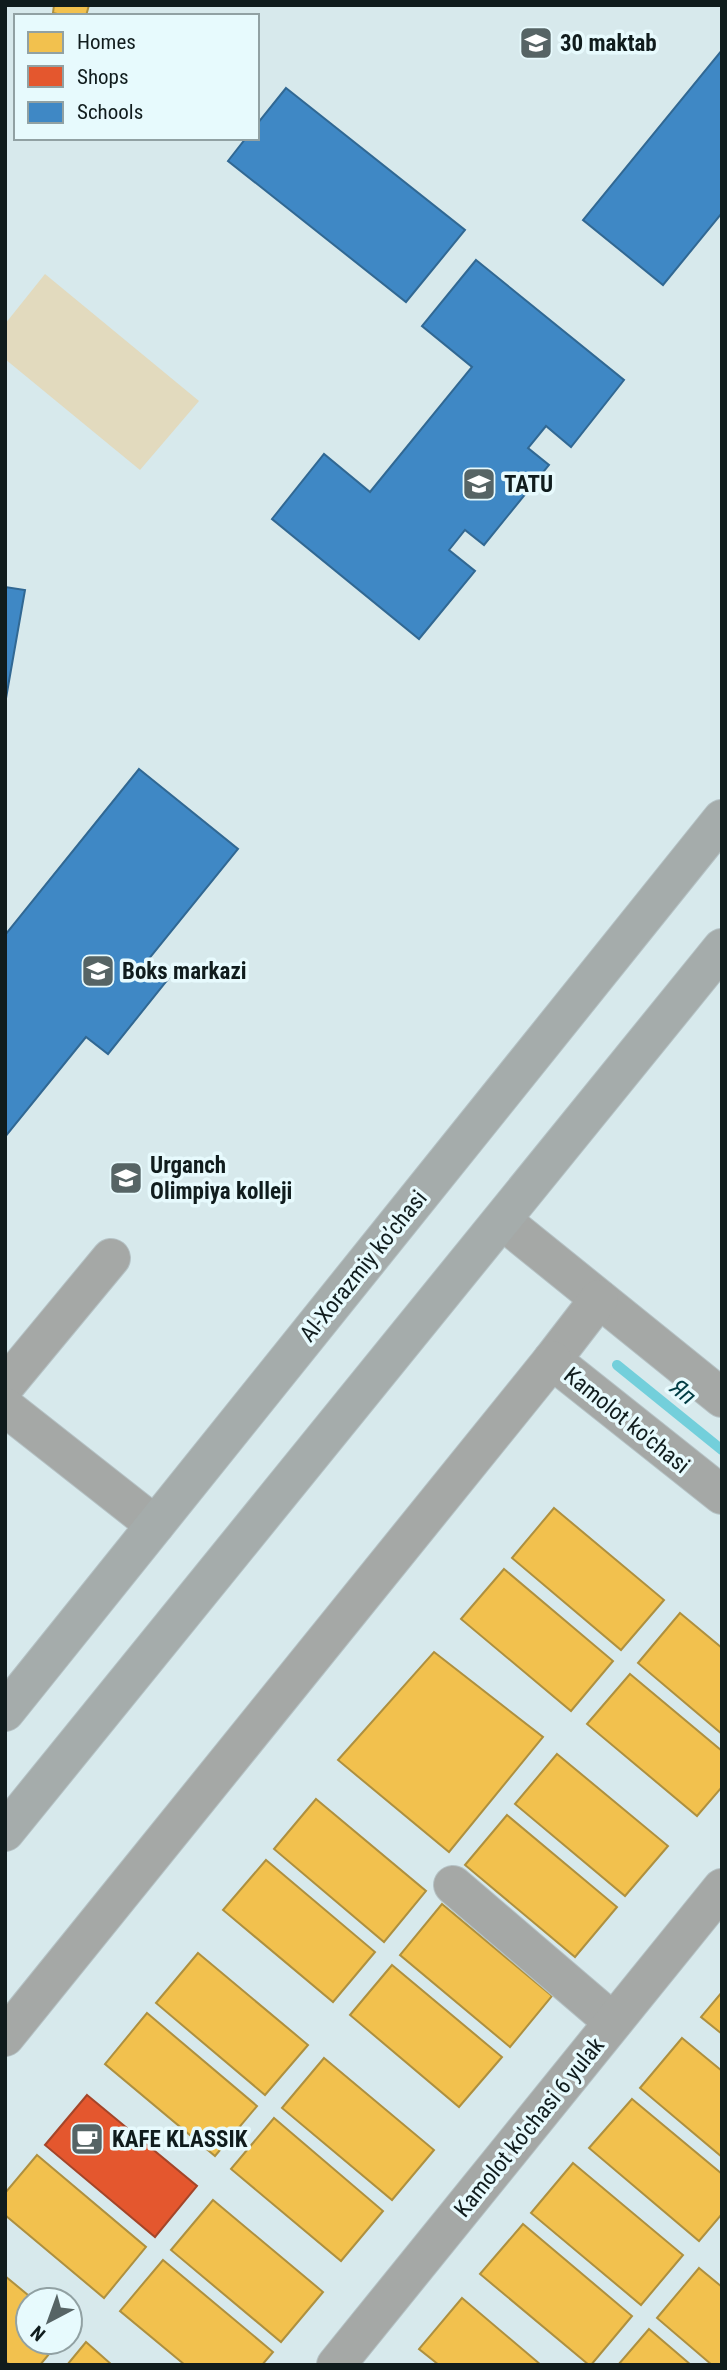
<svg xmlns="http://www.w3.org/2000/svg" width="727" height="2370" font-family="'Roboto Condensed',sans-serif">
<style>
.green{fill:#e2dabe}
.homes{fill:#f2c14e;stroke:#ae903f;stroke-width:2}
.shops{fill:#e4572e;stroke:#a44529;stroke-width:2}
.schools{fill:#3f88c5;stroke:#316893;stroke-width:2}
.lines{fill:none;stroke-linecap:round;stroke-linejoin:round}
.stream{stroke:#73cfdb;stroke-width:10}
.minor-casing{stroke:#b5c2c5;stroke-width:40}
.major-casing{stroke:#b5c2c5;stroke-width:40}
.minor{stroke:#a5a8a6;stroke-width:38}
.major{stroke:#a5acab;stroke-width:38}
.labels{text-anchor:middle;stroke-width:7;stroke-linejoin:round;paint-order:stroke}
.poi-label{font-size:23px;font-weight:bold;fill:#101c1d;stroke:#e7fafd;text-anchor:start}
.street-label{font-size:23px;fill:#101c1d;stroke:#e7fafd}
.water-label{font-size:24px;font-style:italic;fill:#003c43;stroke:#e7fafd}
</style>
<rect width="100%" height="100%" fill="#d7e9ec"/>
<polygon class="green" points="45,274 199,401 140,470 5,359 5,324"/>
<g class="homes">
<polygon points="54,5 89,5 86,16 66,16 53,13"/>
<polygon points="554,1508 664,1600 621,1650 512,1558"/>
<polygon points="504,1569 613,1661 571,1711 461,1619"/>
<polygon points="680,1613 722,1648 722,1734 638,1663"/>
<polygon points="434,1652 543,1737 449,1852 338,1760"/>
<polygon points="630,1674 722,1751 722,1787 697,1816 587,1724"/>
<polygon points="557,1754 668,1846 625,1896 515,1804"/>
<polygon points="316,1799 426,1891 384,1942 274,1849"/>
<polygon points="507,1815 617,1907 575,1957 465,1865"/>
<polygon points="266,1860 375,1952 333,2002 223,1910"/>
<polygon points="442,1904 552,1996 510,2047 400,1955"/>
<polygon points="198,1953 308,2045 265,2095 156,2003"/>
<polygon points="392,1965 502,2057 459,2107 350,2015"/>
<polygon points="722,1992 722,2034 701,2017"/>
<polygon points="147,2013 257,2106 215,2156 105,2064"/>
<polygon points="682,2038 722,2071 722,2157 640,2088"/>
<polygon points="324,2058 434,2150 392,2200 282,2108"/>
<polygon points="632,2099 722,2174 722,2214 699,2241 589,2148"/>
<polygon points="274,2118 383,2211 341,2261 231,2169"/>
<polygon points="37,2155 146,2247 104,2298 5,2215 5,2193"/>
<polygon points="573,2163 683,2255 641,2305 531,2213"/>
<polygon points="213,2200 323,2292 281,2342 171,2250"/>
<polygon points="523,2224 632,2316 591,2365 589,2365 480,2274"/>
<polygon points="163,2260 273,2352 262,2365 185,2365 120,2311"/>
<polygon points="699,2268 722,2287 722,2365 712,2365 657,2318"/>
<polygon points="5,2276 34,2300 28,2300 28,2342 59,2342 40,2365 10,2365 5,2361"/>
<polygon points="462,2298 541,2365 439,2365 419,2349"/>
<polygon points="649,2329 691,2365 618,2365"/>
<polygon points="86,2342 112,2365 67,2365"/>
</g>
<polygon class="shops" points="87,2095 197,2186 155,2237 45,2145"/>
<g class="schools">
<polygon points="722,50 722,213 663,285 583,220"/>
<polygon points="286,88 465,230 406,302 228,161 246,138 257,138 257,124"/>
<polygon points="476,260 624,380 571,447 546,426 528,448 549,465 484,545 465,530 449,550 475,571 419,639 272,519 324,454 370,492 472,367 422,326"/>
<polygon points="5,587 25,590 5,704"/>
<polygon points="139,769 238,849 147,961 169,978 108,1054 86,1037 5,1137 5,935"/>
</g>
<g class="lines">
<polyline class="stream" points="617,1365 722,1450"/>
<defs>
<g id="minor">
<polyline points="503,1221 722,1398"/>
<polyline points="599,1299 552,1360 722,1495"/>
<polyline points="5,1386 111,1258"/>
<polyline points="5,1407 155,1525"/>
<polyline points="453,1885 613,2022"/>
<polyline points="5,2037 552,1360"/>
<polyline points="336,2365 722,1888"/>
</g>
<g id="major">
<polyline points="5,1712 722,819"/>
<polyline points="5,1832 722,948"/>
</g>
</defs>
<use href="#minor" class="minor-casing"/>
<use href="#major" class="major-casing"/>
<use href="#minor" class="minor"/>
<use href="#major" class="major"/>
</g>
<defs>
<symbol id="school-square" viewBox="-11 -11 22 22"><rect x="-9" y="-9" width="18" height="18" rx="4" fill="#566465" stroke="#e7fafd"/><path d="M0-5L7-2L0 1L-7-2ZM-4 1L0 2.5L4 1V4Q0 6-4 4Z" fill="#fff"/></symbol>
<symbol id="university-square" viewBox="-11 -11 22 22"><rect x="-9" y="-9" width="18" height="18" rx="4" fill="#566465" stroke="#e7fafd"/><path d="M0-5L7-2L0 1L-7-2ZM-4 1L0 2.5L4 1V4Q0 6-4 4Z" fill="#fff"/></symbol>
<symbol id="cafe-square" viewBox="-11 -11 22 22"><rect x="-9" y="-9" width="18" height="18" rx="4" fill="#566465" stroke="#e7fafd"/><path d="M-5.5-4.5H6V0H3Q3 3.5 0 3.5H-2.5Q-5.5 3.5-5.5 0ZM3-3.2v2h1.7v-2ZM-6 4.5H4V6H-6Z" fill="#fff"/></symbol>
</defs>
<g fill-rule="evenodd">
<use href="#school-square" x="517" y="24" width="38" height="38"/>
<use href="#university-square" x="460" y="465" width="38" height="38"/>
<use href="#university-square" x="79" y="952" width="38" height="38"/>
<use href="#university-square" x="107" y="1159" width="38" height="38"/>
<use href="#cafe-square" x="68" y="2120" width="38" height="38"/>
</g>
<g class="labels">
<g class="poi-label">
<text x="560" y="51">30 maktab</text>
<text x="504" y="492">TATU</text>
<text x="122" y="979">Boks markazi</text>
<text x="150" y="1173">Urganch<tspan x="150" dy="26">Olimpiya kolleji</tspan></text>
<text x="112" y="2147">KAFE KLASSIK</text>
</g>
<g class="street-label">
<text transform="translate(363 1266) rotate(-51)" y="8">Al-Xorazmiy ko’chasi</text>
<text transform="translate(627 1420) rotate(39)" y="8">Kamolot ko'chasi</text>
<text transform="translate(529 2127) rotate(-51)" y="8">Kamolot ko'chasi 6 yulak</text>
</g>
<g class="water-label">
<text transform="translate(683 1392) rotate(39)" y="8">Яп</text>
</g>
</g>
<rect width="727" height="2370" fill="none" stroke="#101c1d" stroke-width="14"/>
<rect x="14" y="14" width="245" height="126" fill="#e7fafd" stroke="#91a1a3" stroke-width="2"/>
<rect x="28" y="32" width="35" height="21" fill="#f2c14e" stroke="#91a1a3" stroke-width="2"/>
<text x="77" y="49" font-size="21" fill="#101c1d">Homes</text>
<rect x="28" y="66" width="35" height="21" fill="#e4572e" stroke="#91a1a3" stroke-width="2"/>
<text x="77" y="84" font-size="21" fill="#101c1d">Shops</text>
<rect x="28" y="102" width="35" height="21" fill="#3f88c5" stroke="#91a1a3" stroke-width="2"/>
<text x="77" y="119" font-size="21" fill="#101c1d">Schools</text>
<g transform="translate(49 2321) rotate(221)"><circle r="33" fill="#e7fafd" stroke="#91a1a3" stroke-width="2"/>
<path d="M0-5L12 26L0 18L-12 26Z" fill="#566465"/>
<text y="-10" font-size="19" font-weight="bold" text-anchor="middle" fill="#101c1d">N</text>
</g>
</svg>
